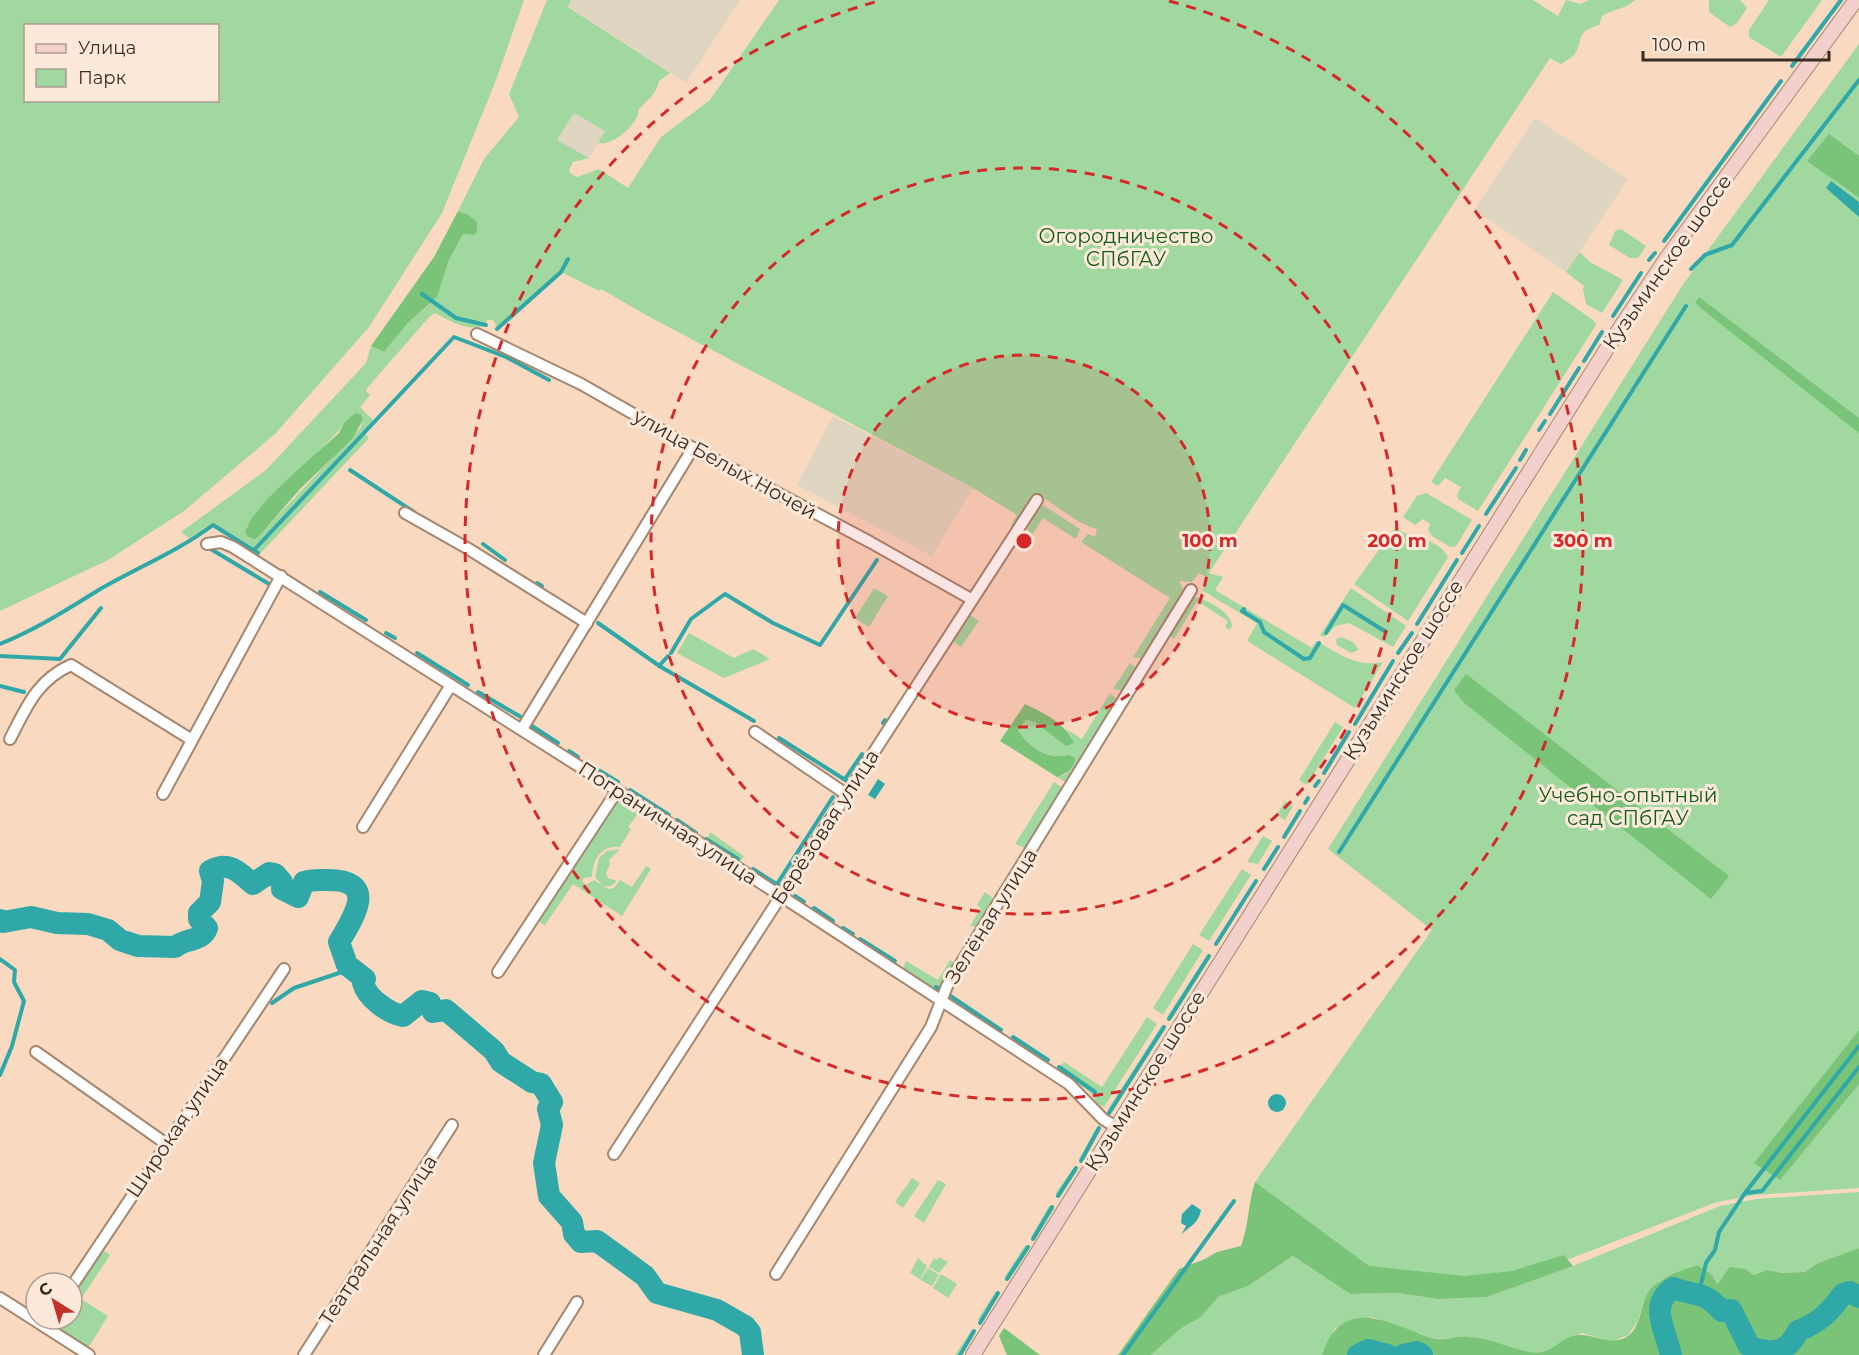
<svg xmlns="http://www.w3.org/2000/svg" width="1859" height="1355" font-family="Montserrat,sans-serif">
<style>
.commercial{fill:#ded6c0}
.green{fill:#a1d8a0;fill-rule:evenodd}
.forest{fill:#7ac47a}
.water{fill:#30a8a8}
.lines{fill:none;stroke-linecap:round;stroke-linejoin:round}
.stream{stroke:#30a8a8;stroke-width:4}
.river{stroke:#30a8a8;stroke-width:22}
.street-casing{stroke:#a48770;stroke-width:14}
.secondary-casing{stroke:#a48770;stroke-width:16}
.street{stroke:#fff;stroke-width:10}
.secondary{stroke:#f4d0cd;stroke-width:14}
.ring{fill:none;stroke:#d62828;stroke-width:3;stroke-dasharray:10 8}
.labels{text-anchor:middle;stroke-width:6;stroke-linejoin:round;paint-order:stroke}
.park-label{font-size:20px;fill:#105e18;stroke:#fde9da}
.street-label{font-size:20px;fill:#392c23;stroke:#fde9da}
.centre{fill:#d62828;stroke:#fde9da;stroke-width:3}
.ring-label{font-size:18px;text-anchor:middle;font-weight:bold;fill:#d62828;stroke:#fde9da;stroke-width:6;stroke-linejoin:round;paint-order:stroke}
</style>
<rect width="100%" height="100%" fill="#f9d9c0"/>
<g class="commercial">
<polygon points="571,0 740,0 686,83 568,6"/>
<polygon points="574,113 605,131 589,158 557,140"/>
<polygon points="1535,118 1628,179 1566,272 1474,210"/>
<polygon points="833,416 973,488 932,556 797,485"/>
</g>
<g class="green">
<path d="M0,0H524L496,80L442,213L369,327L275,434L184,511L108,560L0,611ZM26,26H218V100H26Z"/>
<path d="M547,0H571L568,7L670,73L659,81C656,95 649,98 640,108C636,114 640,111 637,117C631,129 612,146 598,143L605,131L574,113L557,140L589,158L573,162L569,170L571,174L577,177L599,169L628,188L661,137L710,100L779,0H1533L1558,16L1566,0L1581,4L1589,0H1635C1625,9 1614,9 1602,16L1599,25C1574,32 1585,40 1574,55C1571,58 1565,61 1561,64L1550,58L1209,573L1223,577L1215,590L1312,648L1316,641C1338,653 1357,668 1383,662L1355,708L1247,641L1257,623L1203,591L1206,577L1199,573L1192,582L1179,581L1184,590L1142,659L1133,657L1170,598L1081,542L1088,534L1095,537L1097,529C1076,524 1057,505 1037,494L1014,527L1011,525L1017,515L973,488L646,315L601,289L599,291L563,273L498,329L493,320H487L485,326C468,332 450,321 435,313L430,316L368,387L366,391L370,395L360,407L376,423L365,434L369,438L258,556L215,529L213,524L197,535L189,538L181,532L266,470L366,363L371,346L384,352L408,323L430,304L448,262L463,234L473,235L467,214L458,211L484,159L519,117L509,94ZM355,413L361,414L363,420L361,427L256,539L246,527L279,488L314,457Z"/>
<polygon points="1709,0 1740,0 1747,8 1737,23 1730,27 1709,12"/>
<polygon points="1769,0 1822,0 1781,57 1749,37 1749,30"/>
<polygon points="1859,44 1859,1188 1755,1195 1717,1202 1512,1281 1371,1272 1255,1182 1432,930 1328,849 1684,283"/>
<polygon points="1621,229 1646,246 1638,258 1630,258 1609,245 1615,231"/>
<polygon points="1580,252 1590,262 1623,280 1602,313 1586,304 1583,289 1584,286 1566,272"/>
<polygon points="1553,292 1593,320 1596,325 1478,511 1458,499 1457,494 1461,487 1445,478 1438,486 1431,482"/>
<polygon points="1426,493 1472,520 1456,546 1450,547 1432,536 1428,530 1430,524 1423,519 1415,525 1403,517 1417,496"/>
<polygon points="1043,505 1080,529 1076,539 1043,518 1032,535 1027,529 1038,509"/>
<path d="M1395,528C1411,539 1438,537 1448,557L1408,621L1354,584Z"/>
<polygon points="874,588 888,596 869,627 855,618"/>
<polygon points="1351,588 1406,626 1393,647 1349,623 1336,626 1324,637 1320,635"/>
<path d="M1196,597C1208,600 1232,613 1232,626L1230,630L1225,627L1228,621L1197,601L1174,639L1167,635L1192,598Z"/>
<polygon points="970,615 979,621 961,647 952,641"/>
<polygon points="689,633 734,658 753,649 770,659 724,678 677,653"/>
<polygon points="1341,637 1353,642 1359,650 1351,653 1337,645 1336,639"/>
<polygon points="1130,663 1136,668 1123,691 1113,689"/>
<path d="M1110,693L1118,700L1069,784L1057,777L1066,774L1069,755C1048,760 1030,747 1018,730L1026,720L1034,722L1066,746L1072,737L1066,729L1082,739Z"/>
<polygon points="1335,722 1343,727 1307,785 1299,780"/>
<polygon points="1054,782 1063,788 1027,849 1015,844"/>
<path d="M620,801L637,809V815L628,827L631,829L620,847C600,845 593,860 592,877L584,878L582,881L586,885L594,880L608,889L614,888L620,880L632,887L646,866L651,869L622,916L573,884L545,925L536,920L611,808Z"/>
<polygon points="1285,801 1293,806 1285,820 1277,815"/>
<polygon points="710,832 744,856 739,863 705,843"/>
<polygon points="1263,836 1272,841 1258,864 1247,862"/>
<polygon points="620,849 609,860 610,864 606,873 608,878 617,881 611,886 603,886 595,877 599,858 607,851"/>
<polygon points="1242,869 1251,875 1209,941 1199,935"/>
<polygon points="985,892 994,899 977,927 970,926 981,908 977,905"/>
<polygon points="1193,944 1203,950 1163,1015 1153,1008"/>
<polygon points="1207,955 1211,957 1171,1020 1167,1017"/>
<polygon points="950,960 956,964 943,987 935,993 902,972 906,961 938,980"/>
<polygon points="1147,1017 1157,1024 1104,1107 1098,1104 1089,1091 1058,1069 1064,1062 1102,1087"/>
<polygon points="1162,1025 1166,1028 1111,1114 1108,1109"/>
<polygon points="1097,1127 1101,1129 1083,1162 1079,1159"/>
<polygon points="1074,1167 1078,1170 1060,1197 1055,1194"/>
<polygon points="912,1178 920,1183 903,1208 895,1202"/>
<polygon points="938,1180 946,1184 924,1223 914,1216"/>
<polygon points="1859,1192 1859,1248 1818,1263 1805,1272 1780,1273 1767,1270 1754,1275 1745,1269 1717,1286 1696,1265 1659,1281 1644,1301 1638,1321 1628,1335 1616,1340 1609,1341 1582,1333 1569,1338 1555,1350 1530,1353 1468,1337 1434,1339 1372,1317 1335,1328 1322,1355 1151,1355 1180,1329 1201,1317 1218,1297 1248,1286 1293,1256 1350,1294 1398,1293 1438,1299 1487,1297 1573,1266 1720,1206 1756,1199"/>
<polygon points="1049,1206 1054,1209 1035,1240 1031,1237"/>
<polygon points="1025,1245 1030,1248 1009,1280 1004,1278"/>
<polygon points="100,1248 110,1255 81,1299 108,1316 88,1348 61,1330 56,1319 72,1319 72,1291"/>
<polygon points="939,1257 948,1262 939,1273 929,1267 934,1258 937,1260"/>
<polygon points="918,1258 927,1266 920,1279 910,1273"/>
<polygon points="928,1268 939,1275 932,1286 920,1280"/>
<polygon points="941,1274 957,1284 948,1298 933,1288"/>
<polygon points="996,1291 1000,1294 981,1324 978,1319"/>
<polygon points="972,1330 975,1334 962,1355 955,1355"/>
</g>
<g class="forest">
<path d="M1829,134L1859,156V198C1842,184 1824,174 1807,161Z"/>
<polygon points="458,211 467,214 477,222 477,232 473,235 463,234 448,262 437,297 408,323 384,352 371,346 434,257"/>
<polygon points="1699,297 1859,418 1859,433 1708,314 1695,303"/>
<path d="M355,413L361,414L363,420L352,439L300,489L261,534L256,539L250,538L245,533C250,507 317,454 339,433L344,423Z"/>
<polygon points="1466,674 1729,876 1711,899 1463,702 1454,690"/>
<path d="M1025,704C1042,712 1067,724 1074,743L1066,746L1034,722L1026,720L1018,730C1030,748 1048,760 1069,755L1075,758C1075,768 1065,774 1057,777L1000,741Z"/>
<polygon points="1859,1030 1859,1084 1780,1180 1754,1163"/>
<path d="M1255,1182L1369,1266L1465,1276L1512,1271L1564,1255L1573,1266L1487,1297L1438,1299L1398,1293L1350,1294L1293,1256L1248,1286L1218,1297L1201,1317L1180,1329L1151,1355H1118L1179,1269L1205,1259L1217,1252L1241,1246C1249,1225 1248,1203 1255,1182Z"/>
<path d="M1859,1248V1355H1322C1338,1306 1371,1314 1410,1330C1418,1333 1428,1338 1436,1339C1447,1340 1457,1336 1468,1337C1489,1338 1509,1348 1530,1352C1551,1355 1555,1343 1570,1337C1589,1329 1609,1349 1628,1336C1642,1326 1640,1304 1649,1291C1660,1277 1681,1271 1697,1265L1712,1275L1717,1285L1730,1267L1745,1269L1754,1275L1767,1270L1781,1273L1805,1272L1818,1263Z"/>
<polygon points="1004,1328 1040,1355 1007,1355 999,1336"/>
</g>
<g class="water">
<polygon points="1831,181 1859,202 1859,217 1826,188"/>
<polygon points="878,779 885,784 875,799 868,795"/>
<circle cx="1277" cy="1103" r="9"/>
<path d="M1192,1204L1201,1210C1198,1225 1189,1226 1181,1235L1186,1226L1181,1223L1182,1214Z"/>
</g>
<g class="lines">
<g class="stream">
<polyline points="1792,66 1841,0"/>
<polyline points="1664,241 1781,81"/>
<polyline points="1649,260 1655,253"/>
<polyline points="1691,269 1705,255 1732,245 1859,80"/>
<polyline points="422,294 456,318 486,325"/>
<polyline points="1613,316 1641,273"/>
<polyline points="497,329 561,272 568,259"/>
<polyline points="1584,361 1602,332"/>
<polyline points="1550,414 1579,368"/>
<polyline points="1539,430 1545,421"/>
<polyline points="1520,460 1526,450"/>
<polyline points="350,470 414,512"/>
<polyline points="1486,514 1516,468"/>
<polyline points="483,544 505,560"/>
<polyline points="209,548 269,584"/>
<polyline points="255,549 454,337 506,357 549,380"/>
<polyline points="1462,553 1479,526"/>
<polyline points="537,583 542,586"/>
<polyline points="320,592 366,620"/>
<polyline points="1244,609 1242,611 1260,622 1264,632 1304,659 1310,658 1319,643"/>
<polyline points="598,623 661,667 754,721"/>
<polyline points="1417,624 1457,560"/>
<polyline points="386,633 395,638"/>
<polyline points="1326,633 1343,605 1386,632"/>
<path d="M0,644C35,630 65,611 97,591C136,568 177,552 213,525L258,553"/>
<polyline points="417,653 468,685"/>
<polyline points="671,653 691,619 725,594 773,623 820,645 877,560"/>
<polyline points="1398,653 1412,633"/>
<polyline points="0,656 60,659 101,608"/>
<polyline points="659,666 668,656"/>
<polyline points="0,686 24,692"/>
<polyline points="478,692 521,717"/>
<polyline points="883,723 885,720"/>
<polyline points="1355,724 1393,661"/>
<polyline points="532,726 558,743"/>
<polyline points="779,738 847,781"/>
<polyline points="569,751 578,757"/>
<polyline points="587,763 618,782"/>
<polyline points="1324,773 1349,732"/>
<polyline points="845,779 862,754"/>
<polyline points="1315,786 1319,781"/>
<polyline points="630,790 669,815"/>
<polyline points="1305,803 1308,798"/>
<polyline points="677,820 696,833"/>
<polyline points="1284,837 1300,811"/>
<polyline points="706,839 738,859"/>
<polyline points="1339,852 1686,306"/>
<polyline points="753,869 778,885"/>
<polyline points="1264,869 1278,847"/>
<polyline points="777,884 833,797"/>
<polyline points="795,896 804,902"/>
<polyline points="814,908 833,921"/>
<polyline points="843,928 853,934"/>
<polyline points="860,939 895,961"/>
<polyline points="1216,944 1256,881"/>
<polyline points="0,959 15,970 14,982 24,1001 12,1046 0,1075"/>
<polyline points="936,987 940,989"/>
<polyline points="949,995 1001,1030"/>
<polyline points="272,1003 294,988 351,969"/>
<polyline points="1169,1019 1209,956"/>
<polyline points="1013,1037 1048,1060"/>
<polyline points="1059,1067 1095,1092"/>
<polyline points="1109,1113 1164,1027"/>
<polyline points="1081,1161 1099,1128"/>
<polyline points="1746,1193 1762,1191 1859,1067"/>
<polyline points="1058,1196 1076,1168"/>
<polyline points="1033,1239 1052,1207"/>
<polyline points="1007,1279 1028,1247"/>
<polyline points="1694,1293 1701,1284 1706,1263 1715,1250 1719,1232 1745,1193 1859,1046"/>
<polyline points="980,1323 998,1293"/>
<polyline points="960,1355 974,1331"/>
<polyline points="1123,1355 1234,1201"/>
</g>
<g class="river">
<path d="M0,920L3,922L31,917L57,923L88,924L108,930L120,940L138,946L175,947C185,938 202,942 207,928L199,919V913L210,902L213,881L210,871C230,860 239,873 253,884L269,873L275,874L282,882V889L298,897L304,882C313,879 319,880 328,880C377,880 356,914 339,942L347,965L365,979L363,983C367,998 388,1013 403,1016L422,1001L430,1003L433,1012L446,1010L494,1051L501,1062L532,1082L541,1084L552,1102L548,1109L552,1125L544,1163L549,1196L572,1222L574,1234L581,1242L597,1241L645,1276L657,1293L717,1310L745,1326L750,1332L753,1355"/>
<polyline points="1358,1355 1368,1350 1387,1355"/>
<polyline points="1403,1355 1417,1352 1422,1355"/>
<path d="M1671,1355C1666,1331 1648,1305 1673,1288C1697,1297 1703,1290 1722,1311L1731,1310L1749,1346C1770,1355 1787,1354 1798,1331C1820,1322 1829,1313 1843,1294L1850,1292L1859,1297"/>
</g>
<defs>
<g id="street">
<polyline points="477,334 581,384 693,448 870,542 971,599"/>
<polyline points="405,513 467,548 587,623"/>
<polyline points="207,544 221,542 233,547 686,834 1069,1084 1103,1119 1116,1127"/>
<polyline points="522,729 693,448"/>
<polyline points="755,732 846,794"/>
<path d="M10,739C26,708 37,680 71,665L192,740"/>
<polyline points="163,794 281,576"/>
<polyline points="363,827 451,685"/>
<polyline points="498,972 617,791"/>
<polyline points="36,1052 165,1143"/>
<polyline points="614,1154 1037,500"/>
<polyline points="776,1274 931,1027 947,986 1191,590"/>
<polyline points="72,1286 284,969"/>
<polyline points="0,1298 89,1355"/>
<polyline points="304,1355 452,1125"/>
<polyline points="544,1355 577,1302"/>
</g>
<polyline id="secondary" points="973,1355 1618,331 1666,259 1856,0"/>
</defs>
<use href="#street" class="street-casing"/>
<use href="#secondary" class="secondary-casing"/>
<use href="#street" class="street"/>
<use href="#secondary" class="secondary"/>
</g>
<circle cx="1024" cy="541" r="186" fill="#d62828" fill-opacity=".12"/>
<g class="ring">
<circle cx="1024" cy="541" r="186"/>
<circle cx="1024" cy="541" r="373"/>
<path d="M1169 1A559 559 0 1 1 879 1"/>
</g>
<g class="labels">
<g class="park-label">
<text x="1126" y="243">Огородничество<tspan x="1126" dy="23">СПбГАУ</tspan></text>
<text x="1628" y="802">Учебно-опытный<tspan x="1628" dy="23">сад СПбГАУ</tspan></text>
</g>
<g class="street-label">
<text transform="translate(1667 262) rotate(-55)" y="7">Кузьминское шоссе</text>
<text transform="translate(725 464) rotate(29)" y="7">улица Белых Ночей</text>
<text transform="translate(1403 670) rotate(-58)" y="7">Кузьминское шоссе</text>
<text transform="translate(668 823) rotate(33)" y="7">Пограничная улица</text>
<text transform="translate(825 827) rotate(-57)" y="7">Берёзовая улица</text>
<text transform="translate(991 916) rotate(-58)" y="7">Зелёная улица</text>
<text transform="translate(1145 1081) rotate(-58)" y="7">Кузьминское шоссе</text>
<text transform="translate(177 1127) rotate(-56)" y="7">Широкая улица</text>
<text transform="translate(378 1240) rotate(-57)" y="7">Театральная улица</text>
</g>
</g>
<circle cx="1024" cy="541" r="9" class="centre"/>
<g class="ring-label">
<text x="1210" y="547">100 m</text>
<text x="1397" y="547">200 m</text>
<text x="1583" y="547">300 m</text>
</g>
<rect x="24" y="24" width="195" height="78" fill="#fde9da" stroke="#af9d91" stroke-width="1.5"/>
<rect x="36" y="44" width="30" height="9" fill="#f4d0cd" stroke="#af9d91" stroke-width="1.5"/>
<text x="78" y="54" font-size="18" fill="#392c23">Улица</text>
<rect x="36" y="69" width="30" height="18" fill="#a1d8a0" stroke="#af9d91" stroke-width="1.5"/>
<text x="78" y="84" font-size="18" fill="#392c23">Парк</text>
<g transform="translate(54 1301) rotate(323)"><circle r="28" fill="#fde9da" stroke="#af9d91" stroke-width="1.5"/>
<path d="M0-4.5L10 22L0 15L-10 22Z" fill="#c0322a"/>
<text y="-9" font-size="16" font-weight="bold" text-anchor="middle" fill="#392c23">С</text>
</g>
<path d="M1643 51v9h186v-9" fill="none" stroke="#392c23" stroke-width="3"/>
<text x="1652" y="51" font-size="18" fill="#392c23" stroke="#fde9da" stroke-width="4.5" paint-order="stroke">100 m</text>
</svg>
